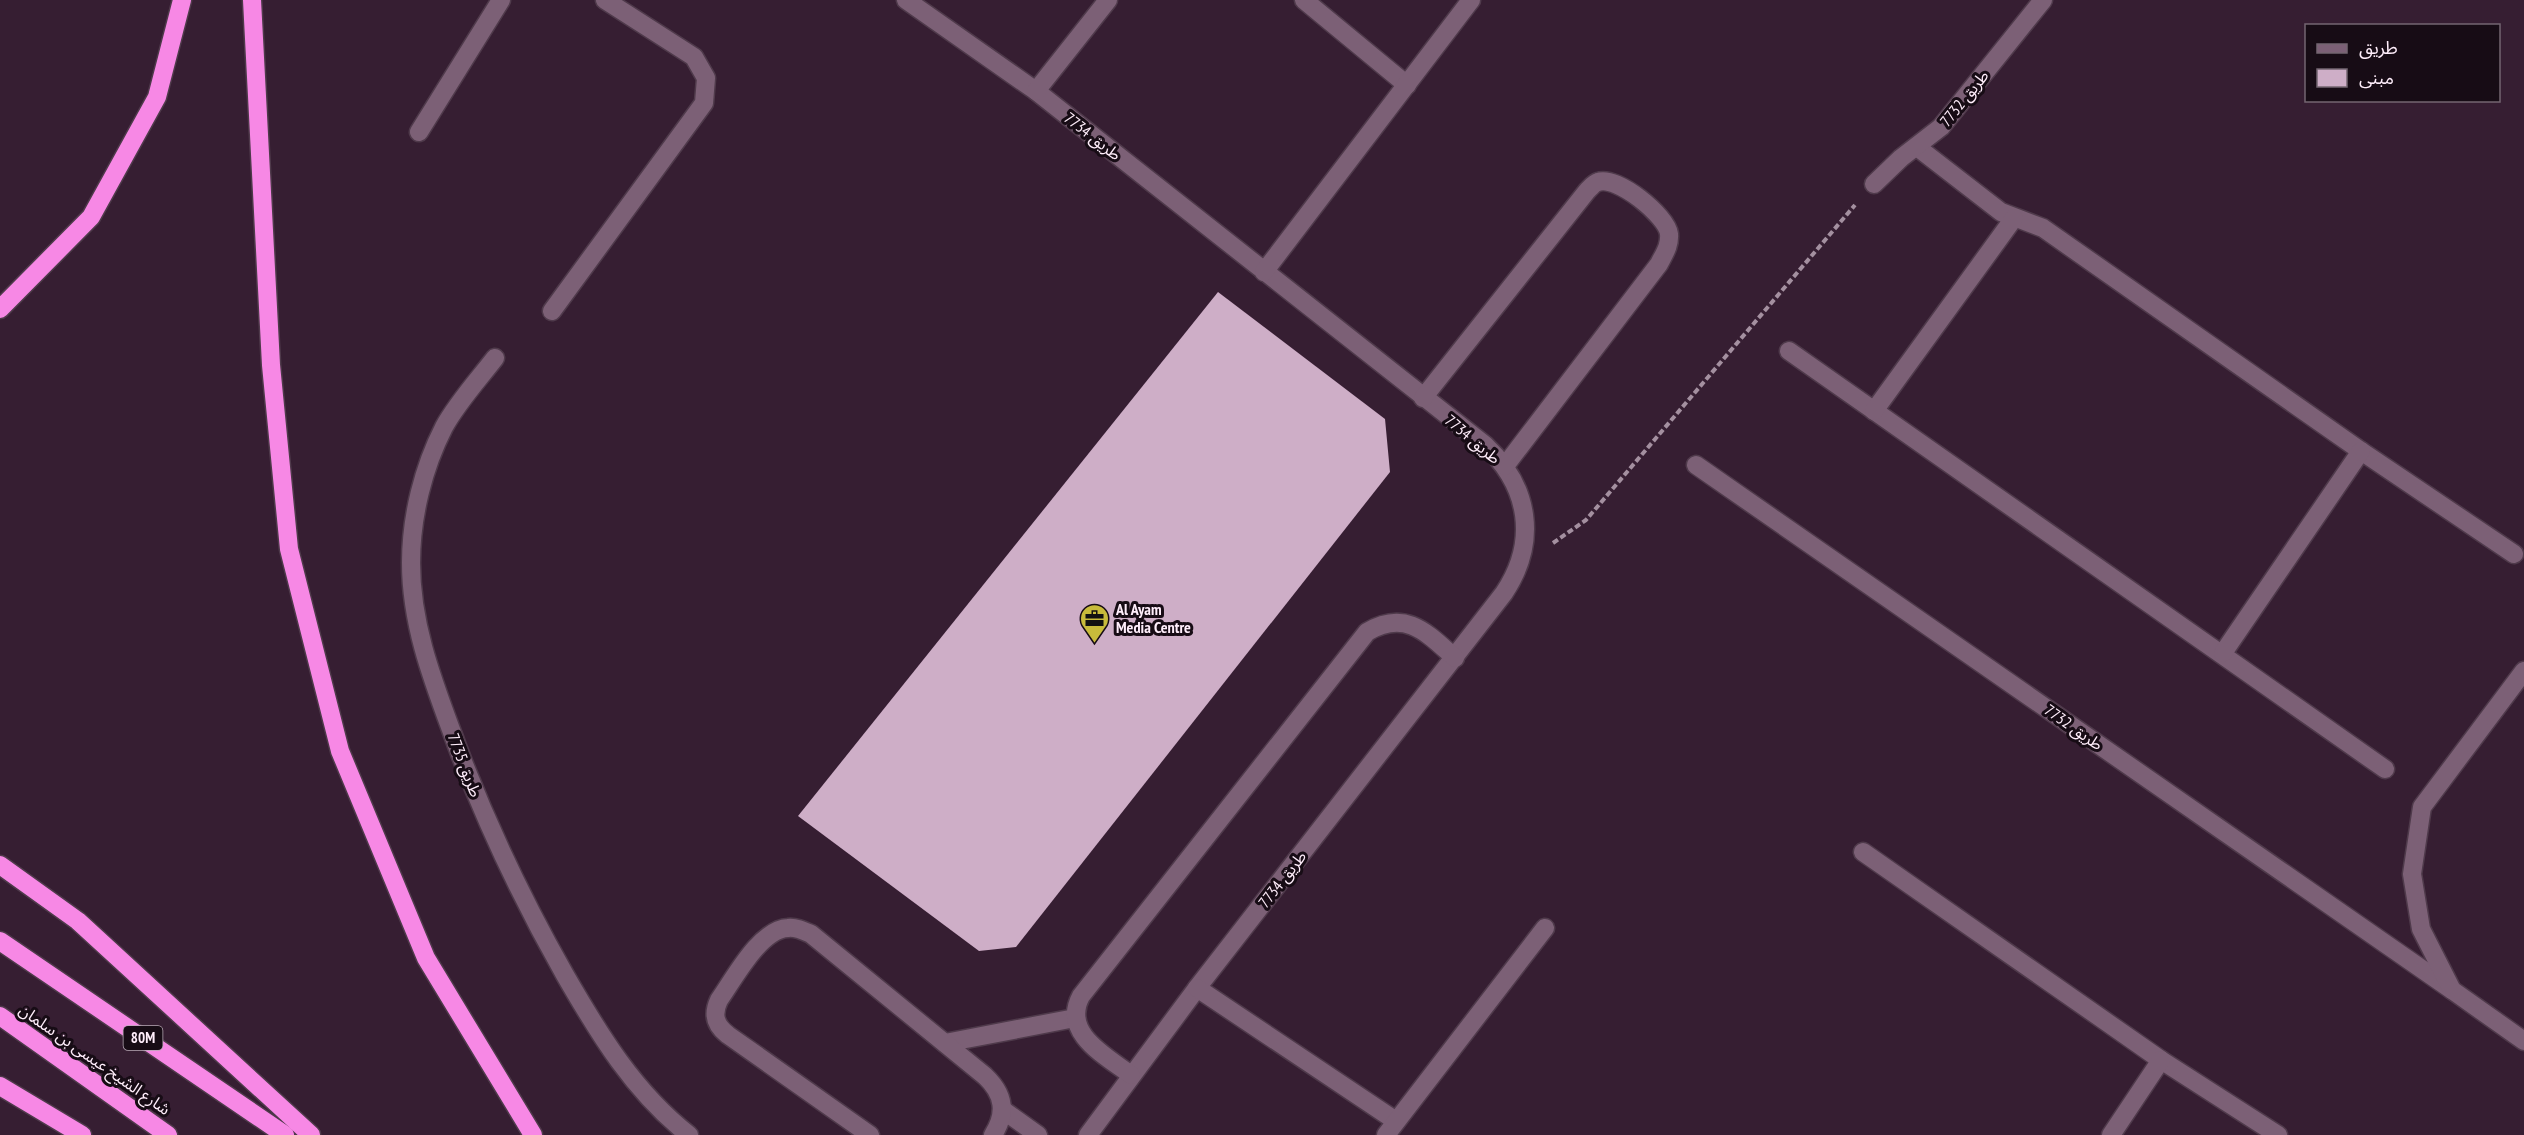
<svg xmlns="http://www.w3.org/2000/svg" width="2524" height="1135" font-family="'PT Sans Narrow','Noto Sans Arabic',sans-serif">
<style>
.building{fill:#ceaec7}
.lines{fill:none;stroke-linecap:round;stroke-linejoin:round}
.minor-casing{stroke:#4f3a4b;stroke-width:21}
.highway-casing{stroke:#4f3a4b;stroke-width:21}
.path{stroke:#a490a0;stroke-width:4;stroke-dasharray:6 3;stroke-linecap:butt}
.minor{stroke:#7c6076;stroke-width:18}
.highway{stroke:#f788e5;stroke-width:18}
.labels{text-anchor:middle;stroke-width:6;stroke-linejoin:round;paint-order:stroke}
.shield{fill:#170c15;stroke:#b9aab6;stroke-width:1.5}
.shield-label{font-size:15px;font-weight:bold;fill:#ffeefb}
.street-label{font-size:16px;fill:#ffeefb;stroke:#170c15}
.poi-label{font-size:16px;font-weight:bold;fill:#ffeefb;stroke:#170c15;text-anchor:start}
</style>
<rect width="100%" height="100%" fill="#361e32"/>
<polygon class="building" points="1218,292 1385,419 1390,472 1016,947 979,951 798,816"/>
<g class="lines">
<defs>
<g id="minor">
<path d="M906,0L1036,91L1485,445C1530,487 1538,542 1504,593L1197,988L1088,1135"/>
<polyline points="1304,0 1407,85"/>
<polyline points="1036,91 1108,0"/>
<polyline points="419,132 501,0"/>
<polyline points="1917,147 2001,212 2043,228 2361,451 2514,554"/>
<polyline points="1874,184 1901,158 1941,127 2043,0"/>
<polyline points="1264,272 1471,0"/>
<polyline points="552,311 704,103 706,78 694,57 605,0"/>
<polyline points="1789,351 2385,769"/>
<path d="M495,358C478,380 457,403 444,427C423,468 411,517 411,563C411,628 435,686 457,746C487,825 523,901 565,975C599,1034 634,1092 689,1135"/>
<path d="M1423,398L1587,191C1590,188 1594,183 1598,182C1617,175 1667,216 1669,234C1670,246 1664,254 1659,264L1505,466"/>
<polyline points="1874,411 2014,218"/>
<polyline points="1696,465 2452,990"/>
<polyline points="2223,653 2361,451"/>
<polyline points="2524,671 2422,807 2412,874 2421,929 2452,990 2524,1041"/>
<polyline points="1863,852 2161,1060 2278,1135"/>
<polyline points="1197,988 1396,1121"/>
<polyline points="945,1043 1075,1018"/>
<path d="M1131,1075C1106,1056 1061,1033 1081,996L1367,632C1406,609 1427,633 1455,658"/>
<polyline points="1003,1110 1038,1135"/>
<path d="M870,1135L728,1035C715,1025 712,1015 719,1000C734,979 760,929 788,928C796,927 804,931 811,934L985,1076C1004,1094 1007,1113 993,1135"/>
<polyline points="1386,1135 1545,928"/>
<polyline points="2111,1135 2161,1060"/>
</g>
<g id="highway">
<polyline points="252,0 271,365 289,549 340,751 426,958 533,1135"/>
<polyline points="0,309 91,217 157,97 182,0"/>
<polyline points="0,865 78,921 311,1135"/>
<polyline points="0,941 285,1135"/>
<polyline points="0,1016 168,1135"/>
<polyline points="0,1086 82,1135"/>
</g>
</defs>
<use href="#minor" class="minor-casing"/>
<use href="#highway" class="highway-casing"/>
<polyline class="path" points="1553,543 1586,520 1855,205"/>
<use href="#minor" class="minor"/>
<use href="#highway" class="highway"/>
</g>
<defs>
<symbol id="office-pin" viewBox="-11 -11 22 30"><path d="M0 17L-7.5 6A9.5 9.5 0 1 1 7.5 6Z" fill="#c8bb3b" stroke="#170c15"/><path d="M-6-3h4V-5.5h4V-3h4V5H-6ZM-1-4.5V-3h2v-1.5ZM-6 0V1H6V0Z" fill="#111"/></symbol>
</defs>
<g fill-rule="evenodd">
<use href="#office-pin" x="1078" y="602" width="33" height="45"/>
</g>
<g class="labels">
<rect class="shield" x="123.5" y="1026" width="39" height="24" rx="4.5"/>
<g class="shield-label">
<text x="143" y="1043">80M</text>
</g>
<g class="street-label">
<text transform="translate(1964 98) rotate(-51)" y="6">طريق 7732</text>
<text transform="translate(1093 136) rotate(38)" y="6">طريق 7734</text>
<text transform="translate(1473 439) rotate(40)" y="6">طريق 7734</text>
<text transform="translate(2074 727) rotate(35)" y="6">طريق 7732</text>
<text transform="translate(465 765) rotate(69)" y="6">طريق 7735</text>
<text transform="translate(1282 879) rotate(-52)" y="6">طريق 7734</text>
<text transform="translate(95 1059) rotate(35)" y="6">شارع الشيخ عيسى بن سلمان</text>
</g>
<g class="poi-label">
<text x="1116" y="615">Al Ayam<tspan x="1116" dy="18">Media Centre</tspan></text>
</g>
</g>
<rect x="2305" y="24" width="195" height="78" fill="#170c15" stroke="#746671" stroke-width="1.5"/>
<rect x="2317" y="44" width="30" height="9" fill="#7c6076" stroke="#746671" stroke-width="1.5"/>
<text x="2359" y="54" font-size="18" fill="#ffeefb">طريق</text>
<rect x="2317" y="69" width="30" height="18" fill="#ceaec7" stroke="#746671" stroke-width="1.5"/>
<text x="2359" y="84" font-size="18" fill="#ffeefb">مبنى</text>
</svg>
